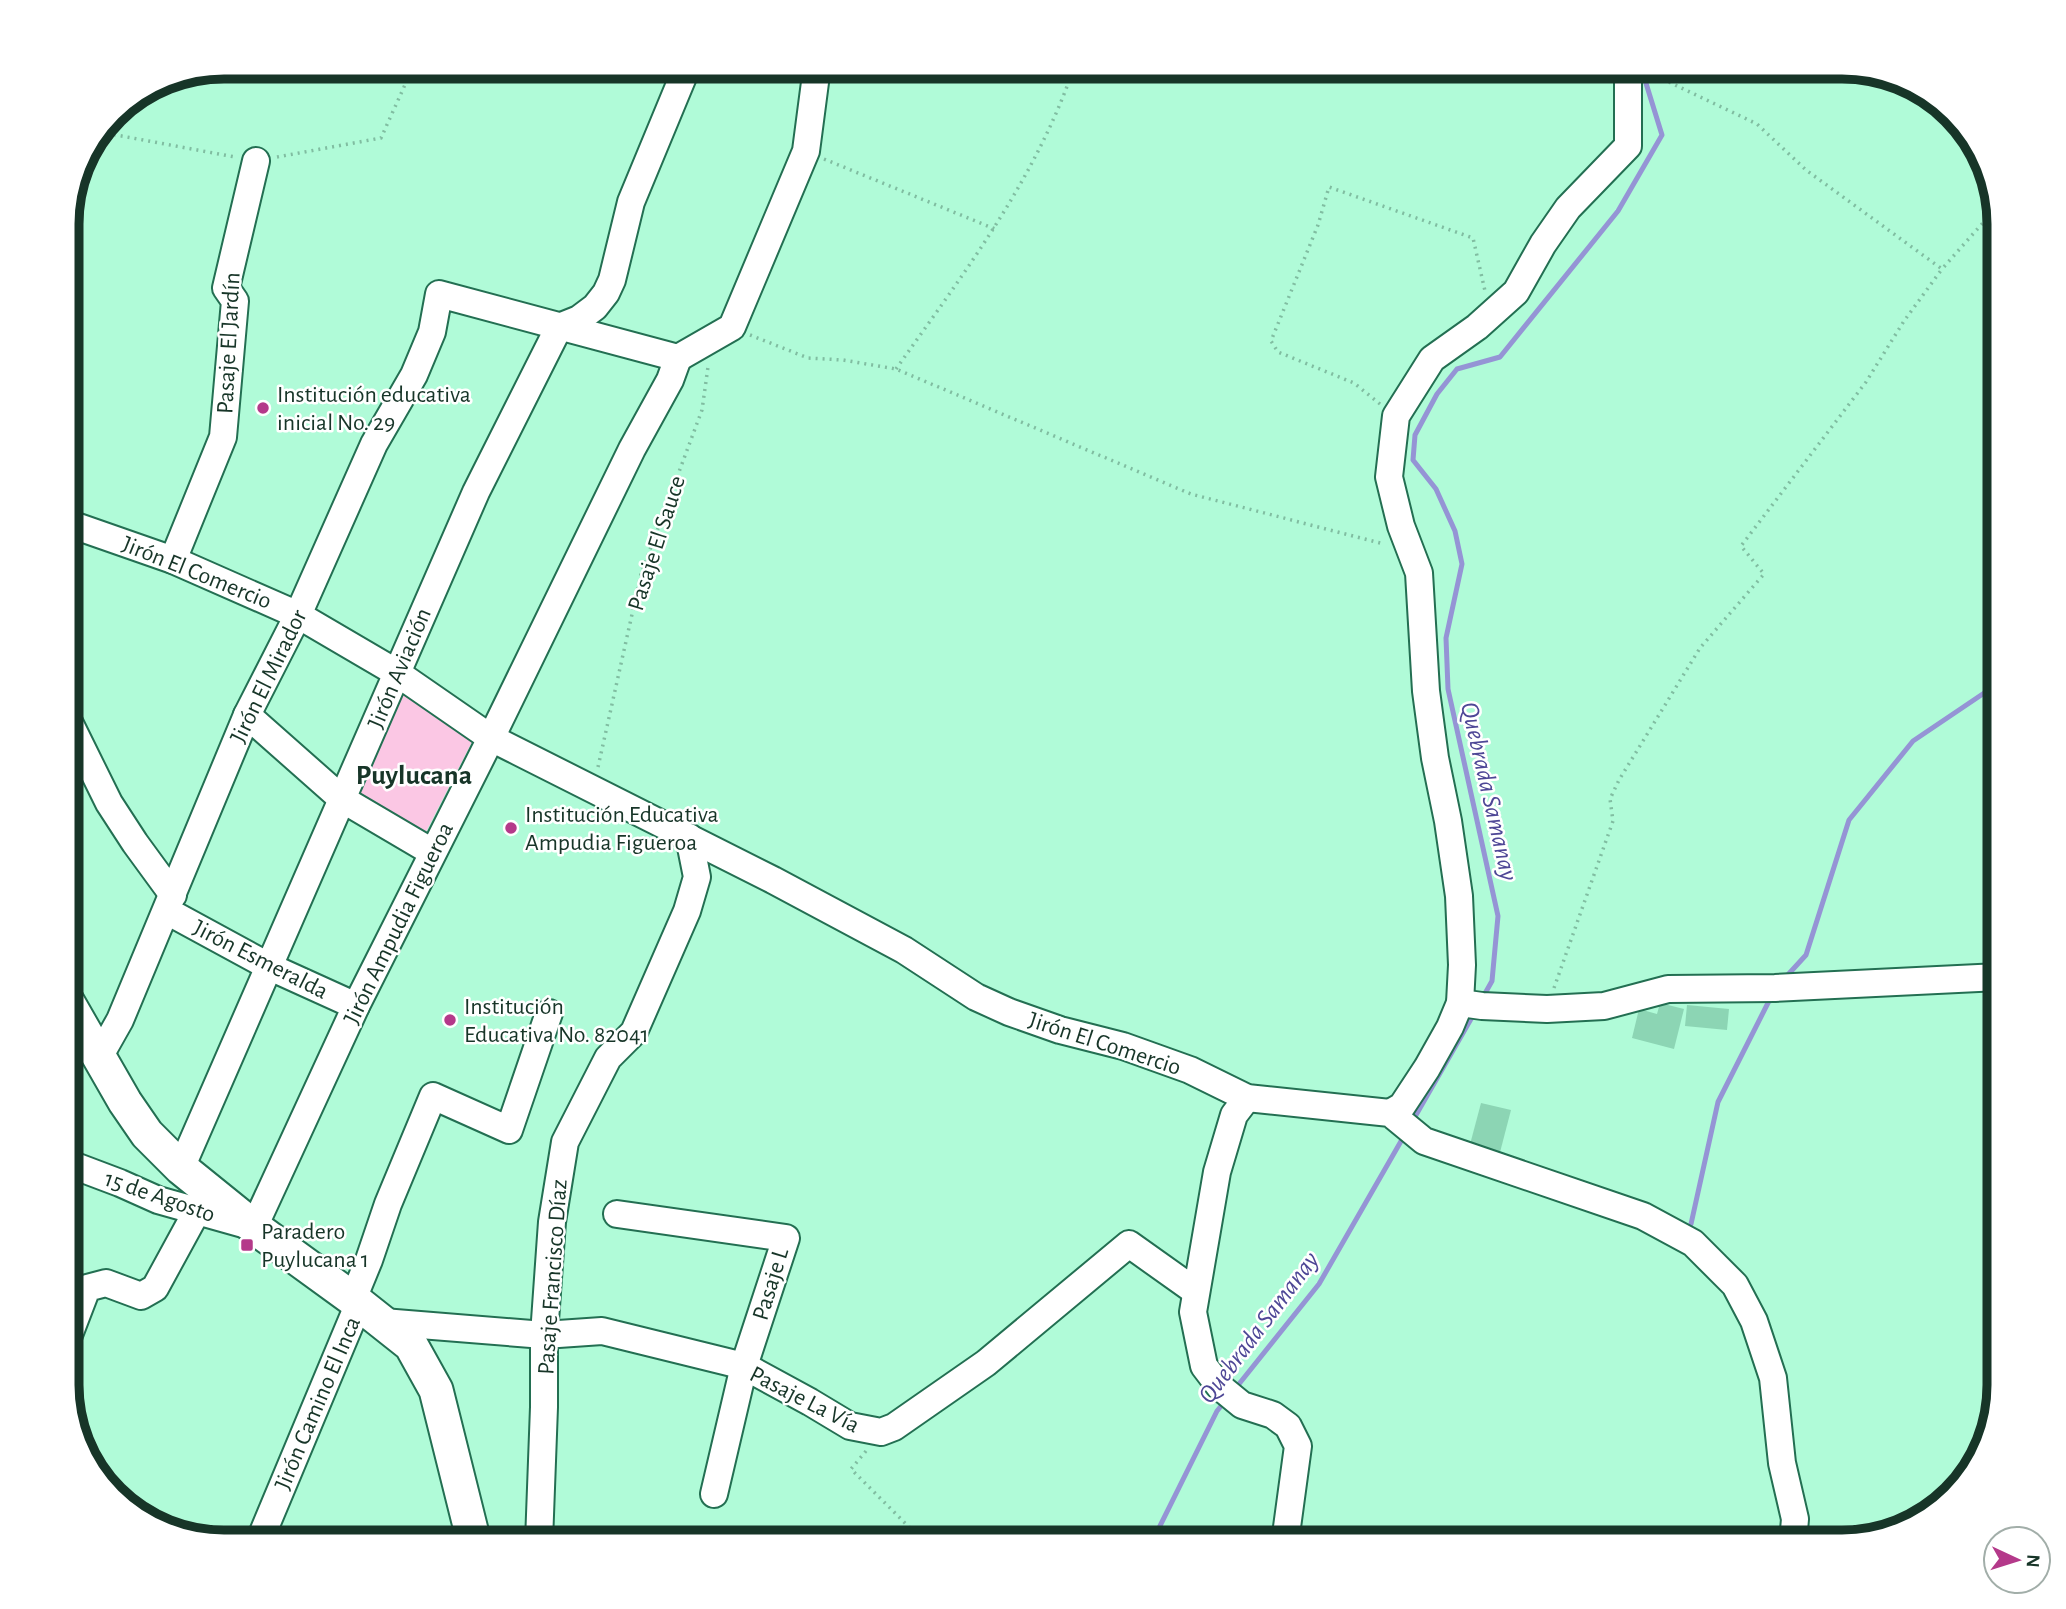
<svg xmlns="http://www.w3.org/2000/svg" width="2066" height="1609" font-family="'Alegreya Sans',sans-serif">
<style>
.green{fill:#fbc7e4}
.lines{fill:none;stroke-linecap:round;stroke-linejoin:round}
.stream{stroke:#9594d5;stroke-width:5}
.building{fill:#8cd5b4}
.minor-casing{stroke:#236f52;stroke-width:30}
.major-casing{stroke:#236f52;stroke-width:37}
.path{stroke:#80bda1;stroke-width:3.5;stroke-dasharray:2 5;stroke-linecap:butt}
.minor{stroke:#fff;stroke-width:26}
.major{stroke:#fff;stroke-width:33}
.poi-dot{fill:#b4398a;stroke:#fff;stroke-width:2.5}
.labels{text-anchor:middle;stroke-width:5;stroke-linejoin:round;paint-order:stroke}
.street-label{font-size:24px;fill:#173528;stroke:#fff}
.poi-label{font-size:24px;fill:#173528;stroke:#fff;text-anchor:start}
.water-label{font-size:26px;font-style:italic;fill:#4e4796;stroke:#fff}
.quarter-label{font-size:28px;font-weight:bold;fill:#173528;stroke:#fff}
.rim{fill:none;stroke:#173528;stroke-width:9}
</style>
<rect width="100%" height="100%" fill="#b0fbd8"/>
<polygon class="green" points="399,690 472,742 424,836 354,797"/>
<g class="lines">
<g class="stream">
<polyline points="1784,979 1806,955 1849,820 1913,741 1999,683"/>
<polyline points="1483,997 1492,981 1498,916 1448,689 1446,638 1462,564 1455,531 1436,489 1413,460 1415,435 1437,394 1457,369 1500,357 1618,211 1662,135 1641,67"/>
<polyline points="1412,1122 1475,1012"/>
<polyline points="1691,1224 1718,1102 1772,995"/>
<polyline points="1235,1389 1319,1284 1404,1136"/>
<polyline points="1152,1542 1217,1411 1226,1400"/>
</g>
</g>
<g class="building">
<polygon points="1660,1003 1684,1009 1674,1049 1632,1038 1639,1009 1657,1014"/>
<polygon points="1687,1005 1729,1009 1727,1030 1685,1026"/>
<polygon points="1481,1103 1511,1110 1498,1160 1468,1152"/>
</g>
<g class="lines">
<defs>
<g id="minor">
<polyline points="678,358 732,327 806,151 817,67"/>
<polyline points="67,523 173,560 298,615 397,673 491,738 773,880 904,950 976,997 1009,1012 1060,1030 1123,1046 1190,1070 1247,1098 1390,1113 1424,1141 1643,1216 1693,1243 1735,1285 1754,1321 1773,1378 1782,1463 1795,1519 1793,1542"/>
<polyline points="173,560 223,437 235,301 226,288 256,161"/>
<polyline points="247,715 342,799 432,852"/>
<polyline points="67,718 109,803 135,843 173,895"/>
<polyline points="167,911 270,967 356,1006"/>
<polyline points="1460,1003 1482,1006 1547,1009 1604,1006 1668,989 1775,988 1999,977"/>
<polyline points="98,1059 120,1020 247,715 298,615 374,444 414,375 432,332 439,294 678,358"/>
<polyline points="1247,1098 1234,1115 1217,1172 1193,1312 1204,1366 1220,1387 1242,1405 1273,1415 1288,1426 1298,1446 1285,1542"/>
<polyline points="1390,1113 1402,1106 1427,1068 1450,1027 1460,1003 1462,965 1459,896 1448,821 1435,758 1426,691 1419,573 1401,526 1389,477 1396,416 1432,359 1477,327 1516,292 1543,244 1568,208 1628,146 1628,67"/>
<polyline points="67,1163 120,1183 158,1200 254,1227 356,1006 491,738 632,449 670,380 678,358"/>
<polyline points="181,1168 476,492 559,327 579,319 595,307 606,293 612,280 631,202 687,67"/>
<polyline points="617,1214 786,1238 744,1366 714,1494"/>
<polyline points="353,1299 369,1260 388,1204 433,1096 509,1130 549,1013"/>
<polyline points="383,1322 544,1335 602,1331 744,1366 810,1402 850,1426 881,1432 894,1427 986,1363 1129,1244 1195,1291"/>
<polyline points="67,1340 87,1288 106,1283 141,1296 155,1288 197,1211"/>
<polyline points="259,1542 359,1303"/>
<polyline points="539,1542 544,1407 544,1335 552,1222 565,1142 608,1058 634,1032 687,911 697,877 689,837"/>
</g>
<polyline id="major" points="67,1001 125,1102 147,1134 181,1168 254,1227 353,1299 411,1345 436,1390 474,1542"/>
</defs>
<use href="#minor" class="minor-casing"/>
<use href="#major" class="major-casing"/>
<g class="path">
<polyline points="1650,73 1757,124 1806,170 1942,269 1996,208"/>
<polyline points="100,132 235,157"/>
<polyline points="277,157 381,138 413,67"/>
<polyline points="824,159 995,229"/>
<polyline points="750,335 808,358 843,360 896,369 1191,494 1384,544"/>
<path d="M896,369C964,273 1036,179 1074,67"/>
<polyline points="1380,404 1354,383 1278,352 1271,341 1318,225 1329,187 1473,238 1485,291"/>
<polyline points="598,767 641,574 702,410 708,367"/>
<polyline points="1554,988 1613,821 1610,799 1619,780 1700,648 1764,574 1741,546 1866,382 1904,321 1942,269"/>
<polyline points="866,1451 851,1469 924,1542"/>
</g>
<use href="#minor" class="minor"/>
<use href="#major" class="major"/>
</g>
<g class="poi-dot">
<circle cx="263" cy="408" r="7"/>
<circle cx="511" cy="828" r="7"/>
<circle cx="450" cy="1020" r="7"/>
<rect x="240" y="1238" width="14" height="14" rx="3.5"/>
</g>
<g class="labels">
<g class="street-label">
<text transform="translate(228 343) rotate(-87)" y="8">Pasaje El Jardín</text>
<text transform="translate(656 543) rotate(-72)" y="8">Pasaje El Sauce</text>
<text transform="translate(197 572) rotate(22)" y="8">Jirón El Comercio</text>
<text transform="translate(399 668) rotate(-67)" y="8">Jirón Aviación</text>
<text transform="translate(268 676) rotate(-64)" y="8">Jirón El Mirador</text>
<text transform="translate(398 923) rotate(-64)" y="8">Jirón Ampudia Figueroa</text>
<text transform="translate(261 959) rotate(27)" y="8">Jirón Esmeralda</text>
<text transform="translate(1105 1043) rotate(18)" y="8">Jirón El Comercio</text>
<text transform="translate(160 1196) rotate(19)" y="8">15 de Agosto</text>
<text transform="translate(552 1277) rotate(-86)" y="8">Pasaje Francisco Díaz</text>
<text transform="translate(770 1284) rotate(-73)" y="8">Pasaje L</text>
<text transform="translate(805 1399) rotate(27)" y="8">Pasaje La Vía</text>
<text transform="translate(317 1403) rotate(-67)" y="8">Jirón Camino El Inca</text>
</g>
<g class="poi-label">
<text x="277" y="402">Institución educativa<tspan x="277" dy="28">inicial No. 29</tspan></text>
<text x="525" y="822">Institución Educativa<tspan x="525" dy="28">Ampudia Figueroa</tspan></text>
<text x="464" y="1014">Institución<tspan x="464" dy="28">Educativa No. 82041</tspan></text>
<text x="261" y="1239">Paradero<tspan x="261" dy="28">Puylucana 1</tspan></text>
</g>
<g class="water-label">
<text transform="translate(1490 791) rotate(77)" y="9">Quebrada Samanay</text>
<text transform="translate(1258 1327) rotate(-53)" y="9">Quebrada Samanay</text>
</g>
<g class="quarter-label">
<text x="414" y="784">Puylucana</text>
</g>
</g>
<path d="M0 0H2066V1609H0ZM224 79H1842A145 145 0 0 1 1987 224V1385A145 145 0 0 1 1842 1530H224A145 145 0 0 1 79 1385V224A145 145 0 0 1 224 79Z" fill="#fff" fill-rule="evenodd"/>
<path class="rim" d="M224 79H1842A145 145 0 0 1 1987 224V1385A145 145 0 0 1 1842 1530H224A145 145 0 0 1 79 1385V224A145 145 0 0 1 224 79Z"/>
<g transform="translate(2017 1560) rotate(94)"><circle r="33" fill="#ffffff" stroke="#a2aea9" stroke-width="2"/>
<path d="M0-5L12 26L0 18L-12 26Z" fill="#b4398a"/>
<text y="-10" font-size="19" font-weight="bold" text-anchor="middle" fill="#173528">N</text>
</g>
</svg>
